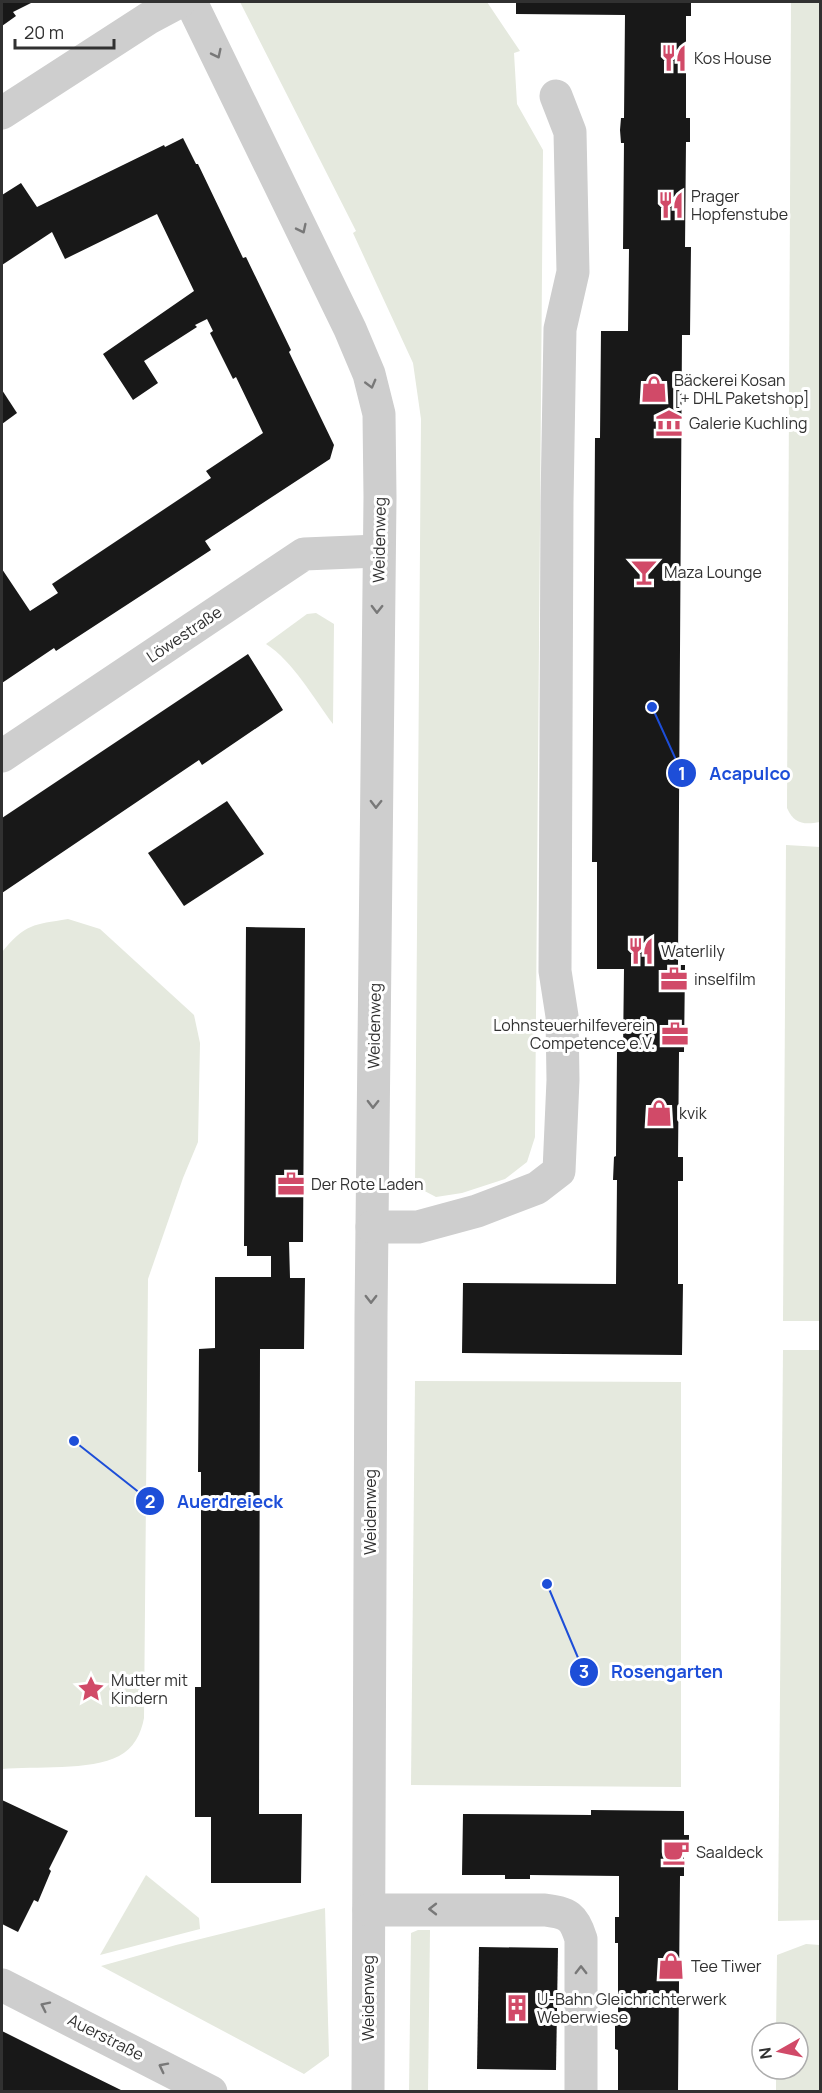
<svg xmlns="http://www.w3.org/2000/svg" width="822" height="2093" font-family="Manrope,sans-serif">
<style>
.green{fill:#e5e9de}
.building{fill:#181818}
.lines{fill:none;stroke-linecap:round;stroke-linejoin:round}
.minor{stroke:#cecece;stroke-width:33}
.oneway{stroke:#787878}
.labels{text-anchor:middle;stroke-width:6;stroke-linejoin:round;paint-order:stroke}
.poi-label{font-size:16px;fill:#313131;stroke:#fff;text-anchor:start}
.street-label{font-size:16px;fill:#313131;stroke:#fff}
.leader{fill:none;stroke:#1d4ed8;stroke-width:2}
.callout-dot{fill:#1d4ed8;stroke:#fff;stroke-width:2}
.mark-label{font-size:18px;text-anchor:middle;font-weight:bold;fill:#fff}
.callout-label{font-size:18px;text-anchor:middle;font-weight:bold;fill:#1d4ed8;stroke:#fff;stroke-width:6;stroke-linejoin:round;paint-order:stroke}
</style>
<rect width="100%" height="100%" fill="#fff"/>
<g class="green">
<polygon points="240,2 487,2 520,51 514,53 517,104 543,150 535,1137 527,1162 505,1179 462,1193 436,1197 415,1186 421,419 413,363 353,233 356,231"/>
<path d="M791,2H820V822C804,825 794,824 787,808Z"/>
<path d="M316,613L334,624L333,724C314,699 293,661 266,644L307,614Z"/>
<polygon points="786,845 820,847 820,1321 783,1321"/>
<path d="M68,919L100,929L194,1015L200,1043L198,1142L183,1178L148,1279L144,1718C141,1734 134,1748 119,1756C91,1771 34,1766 2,1769V952C26,923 33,925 68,919Z"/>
<polygon points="783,1350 820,1350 820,1920 778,1921"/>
<polygon points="415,1381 681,1382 681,1787 411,1785"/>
<polygon points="146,1875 199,1918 200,1929 100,1955"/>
<polygon points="325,1908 329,2056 304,2074 101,1966 176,1945"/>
<polygon points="418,1930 430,1930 428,2091 409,2091 411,1933"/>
<polygon points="806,1944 820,1945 820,2091 776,2091 776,2069 798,2069 798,2033 776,2033 777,1955"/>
</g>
<g class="building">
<polygon points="2,2 33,2 13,12 16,16 2,26"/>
<polygon points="516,2 691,2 691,16 686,16 686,118 690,118 690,142 686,142 685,247 691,247 690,335 682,335 678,965 685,965 684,1052 679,1052 678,1157 683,1157 683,1181 678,1181 678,1284 683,1284 682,1355 462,1353 463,1283 616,1284 617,1180 613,1180 614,1157 616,1156 617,1052 623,1052 624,969 597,969 597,862 592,862 595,438 600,438 601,331 628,331 629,249 623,249 624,143 621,143 620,130 621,118 624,118 625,15 516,14"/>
<polygon points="183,138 196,164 198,164 243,258 246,257 291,350 289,352 334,445 330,459 205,541 211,550 56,651 54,648 2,683 2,569 30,611 58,593 52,584 211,478 206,471 263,433 236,377 233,379 210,333 213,331 207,319 195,325 197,327 144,361 158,383 133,400 103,354 194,291 157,214 65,259 52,232 2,265 2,195 21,183 37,207 164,145 165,147"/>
<polygon points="2,390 17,413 2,424"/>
<polygon points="248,654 283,710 202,765 199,760 2,893 2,818"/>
<polygon points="227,801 264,854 184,906 148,853"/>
<polygon points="246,927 305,928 303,1242 289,1242 290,1278 305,1278 304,1349 260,1349 259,1814 302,1814 301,1883 211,1883 211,1817 195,1817 195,1687 201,1687 201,1472 198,1472 199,1349 215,1348 215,1277 271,1277 271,1256 247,1256 247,1246 244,1246"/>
<polygon points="2,1800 68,1831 49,1869 51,1871 38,1902 34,1900 18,1932 2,1924"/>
<polygon points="591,1810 684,1811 684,1835 689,1835 689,1852 684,1852 684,1876 680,1876 678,2092 618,2092 618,2050 615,2049 615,2025 618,2025 618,1943 615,1943 615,1917 619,1917 619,1876 530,1875 530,1879 505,1879 505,1875 462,1875 463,1814 591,1815"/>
<polygon points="479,1947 558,1948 556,2070 477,2069"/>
<polygon points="2,2031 70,2065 125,2092 2,2092"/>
</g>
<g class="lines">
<g class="minor">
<polyline points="191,2 350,329 369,374 379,414 380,497 371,1317 368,2092"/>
<polyline points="2,113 149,18 179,2"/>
<polyline points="2,756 304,554 378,551"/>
<polyline points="372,1227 418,1227 477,1211 537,1188 559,1171 563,1080 562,1016 555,971 557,502 560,329 573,272 570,132 556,96"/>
<path d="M369,1910H545C568,1913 574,1916 581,1939V2092"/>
<polyline points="2,1985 211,2092"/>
</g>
</g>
<defs><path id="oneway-chevron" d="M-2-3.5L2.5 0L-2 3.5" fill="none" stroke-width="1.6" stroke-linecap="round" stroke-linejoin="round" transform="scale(1.5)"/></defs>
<g class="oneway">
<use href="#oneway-chevron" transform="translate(217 54) rotate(64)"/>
<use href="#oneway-chevron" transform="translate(302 229) rotate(64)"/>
<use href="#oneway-chevron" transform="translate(371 384) rotate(75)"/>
<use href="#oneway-chevron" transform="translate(377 609) rotate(91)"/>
<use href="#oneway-chevron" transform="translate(376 804) rotate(91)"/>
<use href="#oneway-chevron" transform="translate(373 1104) rotate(91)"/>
<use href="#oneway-chevron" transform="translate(371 1299) rotate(90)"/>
<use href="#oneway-chevron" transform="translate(433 1909) rotate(180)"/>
<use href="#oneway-chevron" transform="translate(581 1970) rotate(-90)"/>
<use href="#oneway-chevron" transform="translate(45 2006) rotate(-154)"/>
<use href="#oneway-chevron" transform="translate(163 2067) rotate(-153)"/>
</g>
<defs>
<symbol id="restaurant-bare" viewBox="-9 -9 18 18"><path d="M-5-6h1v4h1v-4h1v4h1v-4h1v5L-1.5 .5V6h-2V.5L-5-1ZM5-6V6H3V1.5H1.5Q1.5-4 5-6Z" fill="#d14a68" stroke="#fff" stroke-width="2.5" paint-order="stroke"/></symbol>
<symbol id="shop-bare" viewBox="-9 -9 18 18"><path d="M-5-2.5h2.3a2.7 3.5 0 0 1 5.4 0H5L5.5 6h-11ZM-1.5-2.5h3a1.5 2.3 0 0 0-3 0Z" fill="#d14a68" stroke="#fff" stroke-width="2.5" paint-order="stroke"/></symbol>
<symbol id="museum-bare" viewBox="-9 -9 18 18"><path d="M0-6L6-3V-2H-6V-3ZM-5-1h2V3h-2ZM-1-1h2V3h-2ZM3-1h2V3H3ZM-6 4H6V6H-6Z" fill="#d14a68" stroke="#fff" stroke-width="2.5" paint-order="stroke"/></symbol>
<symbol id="bar-bare" viewBox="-9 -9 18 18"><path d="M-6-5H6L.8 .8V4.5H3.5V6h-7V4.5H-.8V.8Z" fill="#d14a68" stroke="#fff" stroke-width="2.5" paint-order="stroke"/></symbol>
<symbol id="office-bare" viewBox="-9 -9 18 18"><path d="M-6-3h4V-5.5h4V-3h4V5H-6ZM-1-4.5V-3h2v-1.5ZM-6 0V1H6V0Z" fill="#d14a68" stroke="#fff" stroke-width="2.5" paint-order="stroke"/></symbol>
<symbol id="sight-bare" viewBox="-9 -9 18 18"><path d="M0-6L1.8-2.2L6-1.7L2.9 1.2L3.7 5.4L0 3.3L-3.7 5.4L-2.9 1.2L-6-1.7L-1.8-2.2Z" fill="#d14a68" stroke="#fff" stroke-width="2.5" paint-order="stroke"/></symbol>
<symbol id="cafe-bare" viewBox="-9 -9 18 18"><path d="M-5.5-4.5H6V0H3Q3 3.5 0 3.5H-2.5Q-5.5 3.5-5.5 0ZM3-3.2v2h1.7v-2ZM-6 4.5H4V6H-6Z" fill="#d14a68" stroke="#fff" stroke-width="2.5" paint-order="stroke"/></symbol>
<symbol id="building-bare" viewBox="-9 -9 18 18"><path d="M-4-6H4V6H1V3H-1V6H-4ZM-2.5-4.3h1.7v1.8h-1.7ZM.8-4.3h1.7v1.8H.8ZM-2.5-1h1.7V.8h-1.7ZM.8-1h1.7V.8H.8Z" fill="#d14a68" stroke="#fff" stroke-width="2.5" paint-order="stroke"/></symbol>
</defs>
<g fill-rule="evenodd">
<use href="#restaurant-bare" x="655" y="39" width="38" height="38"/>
<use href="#restaurant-bare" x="652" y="186" width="38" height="38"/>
<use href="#shop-bare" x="635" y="370" width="38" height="38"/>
<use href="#museum-bare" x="650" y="404" width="38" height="38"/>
<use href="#bar-bare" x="625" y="553" width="38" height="38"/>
<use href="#restaurant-bare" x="622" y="932" width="38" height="38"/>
<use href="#office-bare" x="655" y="960" width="38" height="38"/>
<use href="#office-bare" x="656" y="1015" width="38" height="38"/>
<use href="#shop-bare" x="640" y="1094" width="38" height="38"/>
<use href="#office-bare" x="272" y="1165" width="38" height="38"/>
<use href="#sight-bare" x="72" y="1670" width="38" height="38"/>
<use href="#cafe-bare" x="657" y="1833" width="38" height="38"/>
<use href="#shop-bare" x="652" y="1947" width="38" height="38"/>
<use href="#building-bare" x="498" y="1989" width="38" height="38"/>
</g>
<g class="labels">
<g class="poi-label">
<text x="694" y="64">Kos House</text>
<text x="691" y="202">Prager<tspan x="691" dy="18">Hopfenstube</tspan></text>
<text x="674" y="386">Bäckerei Kosan<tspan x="674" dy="18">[+ DHL Paketshop]</tspan></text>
<text x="689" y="429">Galerie Kuchling</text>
<text x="664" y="578">Maza Lounge</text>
<text x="661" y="957">Waterlily</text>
<text x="694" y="985">inselfilm</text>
<text x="655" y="1031" text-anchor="end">Lohnsteuerhilfeverein<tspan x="655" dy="18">Competence e.V.</tspan></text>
<text x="679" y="1119">kvik</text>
<text x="311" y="1190">Der Rote Laden</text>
<text x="111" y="1686">Mutter mit<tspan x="111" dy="18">Kindern</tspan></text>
<text x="696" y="1858">Saaldeck</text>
<text x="691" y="1972">Tee Tiwer</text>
<text x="537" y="2005">U-Bahn Gleichrichterwerk<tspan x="537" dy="18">Weberwiese</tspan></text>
</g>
<g class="street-label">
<text transform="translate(379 540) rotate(-89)" y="6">Weidenweg</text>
<text transform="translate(184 634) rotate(-34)" y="6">Löwestraße</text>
<text transform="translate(374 1026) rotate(-89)" y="6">Weidenweg</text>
<text transform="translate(370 1512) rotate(-90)" y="6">Weidenweg</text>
<text transform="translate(368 1998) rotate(-90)" y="6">Weidenweg</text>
<text transform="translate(106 2037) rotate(27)" y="6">Auerstraße</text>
</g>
</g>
<path class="leader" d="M652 707L682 773M74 1441L150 1501M547 1584L584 1672"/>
<g class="callout-dot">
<circle cx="652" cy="707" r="6"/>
<circle cx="74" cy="1441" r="6"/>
<circle cx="547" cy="1584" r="6"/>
<circle cx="682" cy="773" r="15"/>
<circle cx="150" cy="1501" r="15"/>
<circle cx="584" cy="1672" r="15"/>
</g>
<g class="mark-label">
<text x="682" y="780">1</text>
<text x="150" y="1508">2</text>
<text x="584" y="1678">3</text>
</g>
<g class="callout-label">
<text x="750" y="780">Acapulco</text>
<text x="230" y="1508">Auerdreieck</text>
<text x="667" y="1678">Rosengarten</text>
</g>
<rect width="822" height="2093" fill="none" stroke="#313131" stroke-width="6"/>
<g transform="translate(780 2051) rotate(261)"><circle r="28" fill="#ffffff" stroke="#adadad" stroke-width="1.5"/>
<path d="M0-4.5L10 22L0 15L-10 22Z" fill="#d14a68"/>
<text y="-9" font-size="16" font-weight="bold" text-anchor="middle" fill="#313131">N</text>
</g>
<path d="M15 39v9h99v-9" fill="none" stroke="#313131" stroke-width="3"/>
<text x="24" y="39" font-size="18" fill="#313131" stroke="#ffffff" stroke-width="4.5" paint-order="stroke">20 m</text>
</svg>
